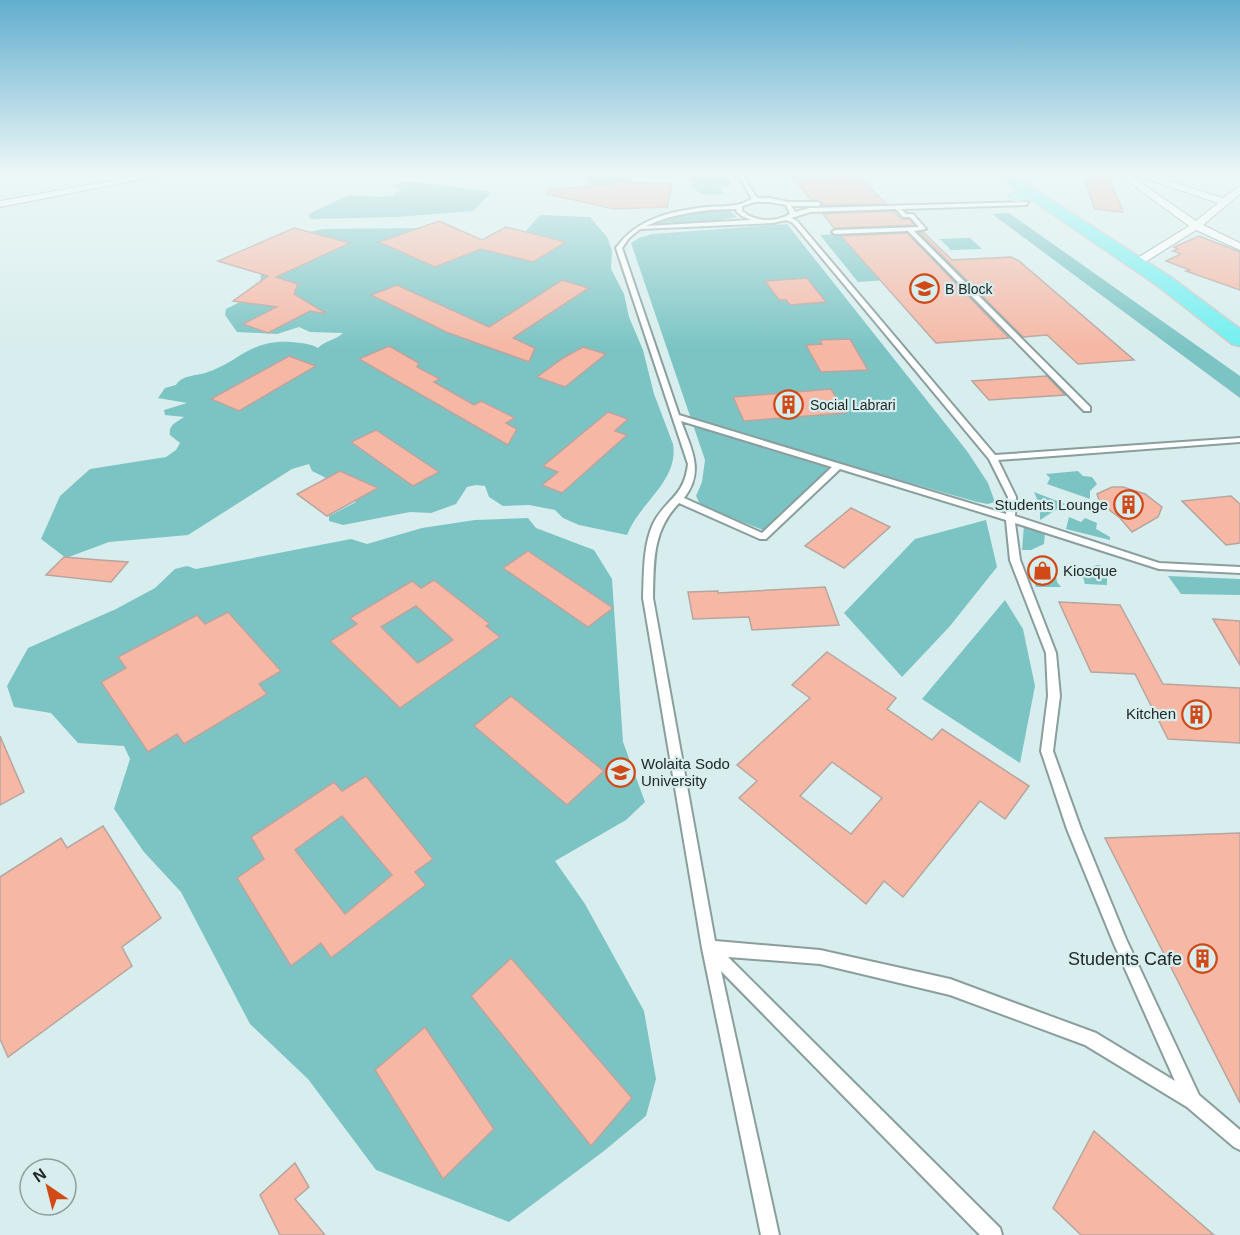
<svg xmlns="http://www.w3.org/2000/svg" width="1240" height="1235" font-family="Arial,sans-serif">
<style>
.green{fill:#7cc4c4}
.building{fill:#f6b8a5;stroke:#b8a5a0;stroke-width:1.5;fill-rule:evenodd}
.lines{fill:none;stroke-linecap:round;stroke-linejoin:round}
.service-casing{stroke:#899e9d;stroke-width:4}
.minor-casing{stroke:#899e9d;stroke-width:2}
.primary-casing{stroke:#cacccc;stroke-width:2}
.trunk-casing{stroke:#cacccc;stroke-width:3}
.service{fill:#fff;fill-rule:evenodd}
.minor{fill:#fff;fill-rule:evenodd}
.primary{fill:#95f3f4;fill-rule:evenodd}
.trunk{fill:#72eff0;fill-rule:evenodd}
.labels{text-anchor:middle;stroke-width:4.5;stroke-linejoin:round;paint-order:stroke}
.far-poi-label{font-size:14px;fill:#212929;stroke:#d8eded;text-anchor:start}
.poi-label{font-size:15px;fill:#212929;stroke:#d8eded;text-anchor:end}
.near-poi-label{font-size:18px;fill:#212929;stroke:#d8eded;text-anchor:end}
</style>
<rect width="100%" height="100%" fill="#d8eded"/>
<g class="green">
<polygon points="585,174 635,174 632,181 653,183 653,185 597,191 587,180"/>
<polygon points="697,174 724,174 731,182 731,185 718,187 724,193 712,195 699,193 691,184 697,184 686,178 697,176"/>
<polygon points="407,181 492,192 473,211 396,217 310,219 309,214 348,195 378,197 392,196 401,189 388,186"/>
<polygon points="716,210 730,211 737,217 714,221 658,223 689,213"/>
<polygon points="1009,213 1240,376 1240,398 992,214"/>
<path d="M540,215L590,217L607,237L612,251L611,269L624,294L629,317L643,350L654,394L673,444C679,481 639,503 627,535L579,525L563,518L555,510L529,505L503,506L489,497L485,486L476,485L467,487L456,504L431,513L410,512L343,525L329,521V516L356,502L324,477L312,471L309,464L292,469L188,535L109,542L66,558L41,539L60,496L90,469L166,457L176,450L180,443L170,435C168,424 178,422 184,417L165,415L164,410L187,403L158,398L165,388L176,385C182,375 195,376 205,373C239,363 249,339 291,342C300,343 309,343 318,348C326,340 336,340 343,333L310,332L299,327L277,334L237,332L225,315L226,309L260,292L261,272L236,267L230,261L268,241L323,229L427,228L470,244L524,233Z"/>
<polygon points="787,224 967,451 988,483 995,502 988,504 977,502 836,462 763,530 701,506 696,496 702,482 705,460 631,243 639,238 652,234"/>
<polygon points="907,230 953,275 858,282 820,235"/>
<polygon points="970,238 982,249 951,250 940,239"/>
<polygon points="1078,471 1083,476 1092,477 1097,484 1090,491 1090,499 1047,484 1050,478 1046,474"/>
<polygon points="1034,492 1065,504 1040,520 1040,506"/>
<polygon points="1069,517 1081,522 1085,518 1097,523 1096,529 1110,537 1110,540 1066,529"/>
<polygon points="528,518 536,528 594,550 612,579 623,742 645,802 626,820 555,861 585,904 644,1011 656,1079 646,1116 604,1151 509,1222 376,1170 308,1079 250,1024 181,892 144,852 114,809 130,759 124,746 78,743 51,713 14,707 7,686 28,648 116,609 155,588 175,569 187,566 196,569 351,539 367,544 422,528 475,520"/>
<polygon points="986,520 997,567 950,626 902,677 844,613 915,539"/>
<polygon points="1024,525 1045,532 1044,544 1031,550 1022,550"/>
<polygon points="1047,564 1055,570 1057,582 1061,587 1036,587 1028,565"/>
<polygon points="1096,565 1100,565 1107,575 1107,585 1085,584 1082,574"/>
<polygon points="1168,576 1240,579 1240,595 1181,594"/>
<polygon points="1005,600 1023,629 1035,686 1020,763 922,699"/>
</g>
<g class="building">
<polygon points="856,174 886,204 823,205 819,200 811,200 792,177"/>
<polygon points="1092,174 1107,174 1123,212 1095,209 1085,181 1091,182"/>
<polygon points="614,182 672,184 667,207 613,209 548,194 548,190 614,184"/>
<polygon points="893,211 902,220 909,219 914,225 834,228 823,214"/>
<polygon points="439,221 482,240 506,227 566,242 533,262 481,249 435,267 379,242"/>
<polygon points="294,228 350,243 276,277 298,284 294,294 327,314 310,311 268,333 243,324 277,307 233,301 268,276 218,261"/>
<polygon points="919,232 923,232 952,260 1011,257 1019,261 1134,360 1078,364 1047,335 1023,337"/>
<polygon points="907,233 1009,338 936,343 841,236"/>
<polygon points="1199,236 1240,252 1240,290 1186,271 1190,270 1166,261 1181,254 1173,251 1178,249 1174,247"/>
<polygon points="807,278 826,302 790,305 786,300 779,300 765,281"/>
<polygon points="562,280 589,288 513,338 535,348 529,362 446,332 371,295 397,285 489,327"/>
<polygon points="850,339 868,370 821,372 806,345 822,344 820,340"/>
<polygon points="389,346 419,363 417,367 440,379 434,382 474,405 481,401 515,418 506,423 517,429 508,445 359,359"/>
<polygon points="583,347 606,354 565,387 537,377 563,358"/>
<polygon points="289,356 316,366 239,411 211,399"/>
<polygon points="1047,376 1065,395 989,400 972,381"/>
<polygon points="831,389 846,413 744,421 733,397"/>
<polygon points="608,412 628,419 615,431 627,435 562,493 542,485 558,472 543,466"/>
<polygon points="376,430 439,472 413,486 351,442"/>
<polygon points="340,471 378,488 327,516 297,494"/>
<polygon points="1112,487 1123,487 1145,494 1162,507 1158,517 1132,532 1120,518 1100,503 1097,494"/>
<polygon points="1231,496 1240,504 1240,543 1226,545 1182,501"/>
<polygon points="851,508 890,527 844,568 805,546"/>
<polygon points="528,551 613,608 588,627 503,568"/>
<polygon points="64,557 100,560 128,562 111,582 46,575"/>
<path d="M434,580L490,624L486,626L500,637L400,708L330,641L357,624L350,618L412,581L421,588ZM416,606L453,640L418,663L381,627Z"/>
<polygon points="825,587 839,625 752,630 749,617 693,619 688,592 718,591 718,593"/>
<polygon points="1059,602 1120,605 1163,684 1240,688 1240,743 1168,739 1135,674 1091,672"/>
<polygon points="228,612 281,671 259,684 267,694 184,744 177,734 148,752 101,682 126,668 118,657 197,615 205,624"/>
<polygon points="1213,619 1240,621 1240,665"/>
<path d="M827,652L896,698L887,709L932,740L942,729L1029,786L1005,819L980,801L903,897L884,881L866,904L739,798L757,781L737,765L810,698L792,685ZM832,762L882,798L851,834L800,796Z"/>
<polygon points="511,696 604,771 567,805 474,726"/>
<polygon points="0,736 24,792 0,805"/>
<path d="M366,776L433,859L415,872L426,885L331,958L321,943L291,966L237,878L264,859L251,837L334,782L342,791ZM342,816L392,875L345,914L295,850Z"/>
<polygon points="103,826 161,918 122,947 132,966 8,1057 0,1039 0,877 61,838 67,848"/>
<polygon points="1240,833 1240,1103 1105,838"/>
<polygon points="511,958 632,1098 591,1146 471,996"/>
<polygon points="425,1027 494,1129 443,1179 375,1070"/>
<polygon points="1094,1131 1214,1235 1081,1235 1053,1208"/>
<polygon points="295,1163 309,1187 295,1199 325,1235 280,1235 260,1195"/>
</g>
<g class="lines">
<defs>
<path id="service" d="M738,174H742L757,198H769L788,202H818L821,204L818,206H791L795,212L810,208L1028,202L1026,205L901,209L906,214H913L926,229L914,231L1090,407V411H1084L908,231L835,234L832,232L835,230L919,227L910,217H903L896,209L810,212L791,218L797,221L995,455L1240,438V442L998,460L1016,497L1015,516L1159,563L1240,567V573L1159,569L1015,523L1020,560L1056,653L1060,696L1053,751L1081,829L1126,939L1199,1095L1240,1130V1150L1234,1147L1187,1107L1085,1045L950,995L820,964L728,957L1000,1228L1002,1235H980L721,971L779,1235H761L702,948L643,598C644,574 643,546 653,524C666,498 684,498 688,464L616,248C637,218 672,211 707,207C716,206 726,207 735,205C740,205 747,201 752,199ZM755,202H769L786,205L790,214C775,223 755,222 742,211V206ZM737,209L736,211L742,216L751,220L646,226C674,213 706,209 737,209ZM786,220L793,223L989,459L1008,497L1006,514L679,415L622,248L629,238L640,229L773,223ZM681,421L832,467L762,533L684,498C705,471 691,449 681,421ZM840,469L1006,520L1010,560L1046,653L1048,696L1041,751L1067,829L1114,944L1175,1081L1096,1033L950,979L820,950L715,941L653,598C654,561 652,531 679,503L760,539H766Z"/>
<g id="minor">
<polygon points="149,174 169,174 0,207 0,201"/>
<polygon points="1118,174 1128,174 1196,221 1218,203 1132,174 1146,174 1223,198 1240,186 1240,194 1203,225 1240,243 1240,250 1196,230 1139,266 1131,266 1131,262 1189,226"/>
</g>
<polygon id="primary" points="1034,190 1039,192 1042,195 1039,198 1016,201 1008,196 1016,191"/>
<polygon id="trunk" points="994,174 1011,174 1172,278 1240,329 1240,346 1232,344 1158,286"/>
</defs>
<use href="#service" class="service-casing"/>
<use href="#minor" class="minor-casing"/>
<use href="#primary" class="primary-casing"/>
<use href="#trunk" class="trunk-casing"/>
<use href="#service" class="service"/>
<use href="#minor" class="minor"/>
<use href="#primary" class="primary"/>
<use href="#trunk" class="trunk"/>
</g>
<linearGradient id="sky" x2="0" y2="1"><stop stop-color="#62aece"/><stop offset="0.5" stop-color="#edf7f7"/><stop offset="1" stop-color="#edf7f7" stop-opacity="0"/></linearGradient>
<rect width="1240" height="347" fill="url(#sky)"/>
<defs>
<symbol id="university-ring" viewBox="-11 -11 22 22"><circle r="9.5" fill="#d8eded" stroke="#d04917" stroke-width="1.5"/><path d="M0-5L7-2L0 1L-7-2ZM-4 1L0 2.5L4 1V4Q0 6-4 4Z" fill="#d04917"/></symbol>
<symbol id="building-ring" viewBox="-11 -11 22 22"><circle r="9.5" fill="#d8eded" stroke="#d04917" stroke-width="1.5"/><path d="M-4-6H4V6H1V3H-1V6H-4ZM-2.5-4.3h1.7v1.8h-1.7ZM.8-4.3h1.7v1.8H.8ZM-2.5-1h1.7V.8h-1.7ZM.8-1h1.7V.8H.8Z" fill="#d04917"/></symbol>
<symbol id="shop-ring" viewBox="-11 -11 22 22"><circle r="9.5" fill="#d8eded" stroke="#d04917" stroke-width="1.5"/><path d="M-5-2.5h2.3a2.7 3.5 0 0 1 5.4 0H5L5.5 6h-11ZM-1.5-2.5h3a1.5 2.3 0 0 0-3 0Z" fill="#d04917"/></symbol>
</defs>
<g fill-rule="evenodd">
<use href="#university-ring" x="908" y="272" width="33" height="33"/>
<use href="#building-ring" x="772" y="388" width="33" height="33"/>
<use href="#building-ring" x="1112" y="488" width="33" height="33"/>
<use href="#shop-ring" x="1026" y="554" width="33" height="33"/>
<use href="#building-ring" x="1180" y="698" width="33" height="33"/>
<use href="#university-ring" x="604" y="756" width="33" height="33"/>
<use href="#building-ring" x="1186" y="942" width="33" height="33"/>
</g>
<g class="labels">
<g class="far-poi-label">
<text x="945" y="294">B Block</text>
<text x="810" y="410">Social Labrari</text>
</g>
<g class="poi-label">
<text x="1108" y="510">Students Lounge</text>
<text x="1063" y="576" text-anchor="start">Kiosque</text>
<text x="1176" y="719">Kitchen</text>
<text x="641" y="769" text-anchor="start">Wolaita Sodo<tspan x="641" dy="17">University</tspan></text>
</g>
<g class="near-poi-label">
<text x="1182" y="965">Students Cafe</text>
</g>
</g>
<g transform="translate(48 1187) rotate(325)"><circle r="28" fill="#d8eded" stroke="#8f9f9f" stroke-width="1.5"/>
<path d="M0-4.5L10 22L0 15L-10 22Z" fill="#d04917"/>
<text y="-9" font-size="16" font-weight="bold" text-anchor="middle" fill="#212929">N</text>
</g>
</svg>
